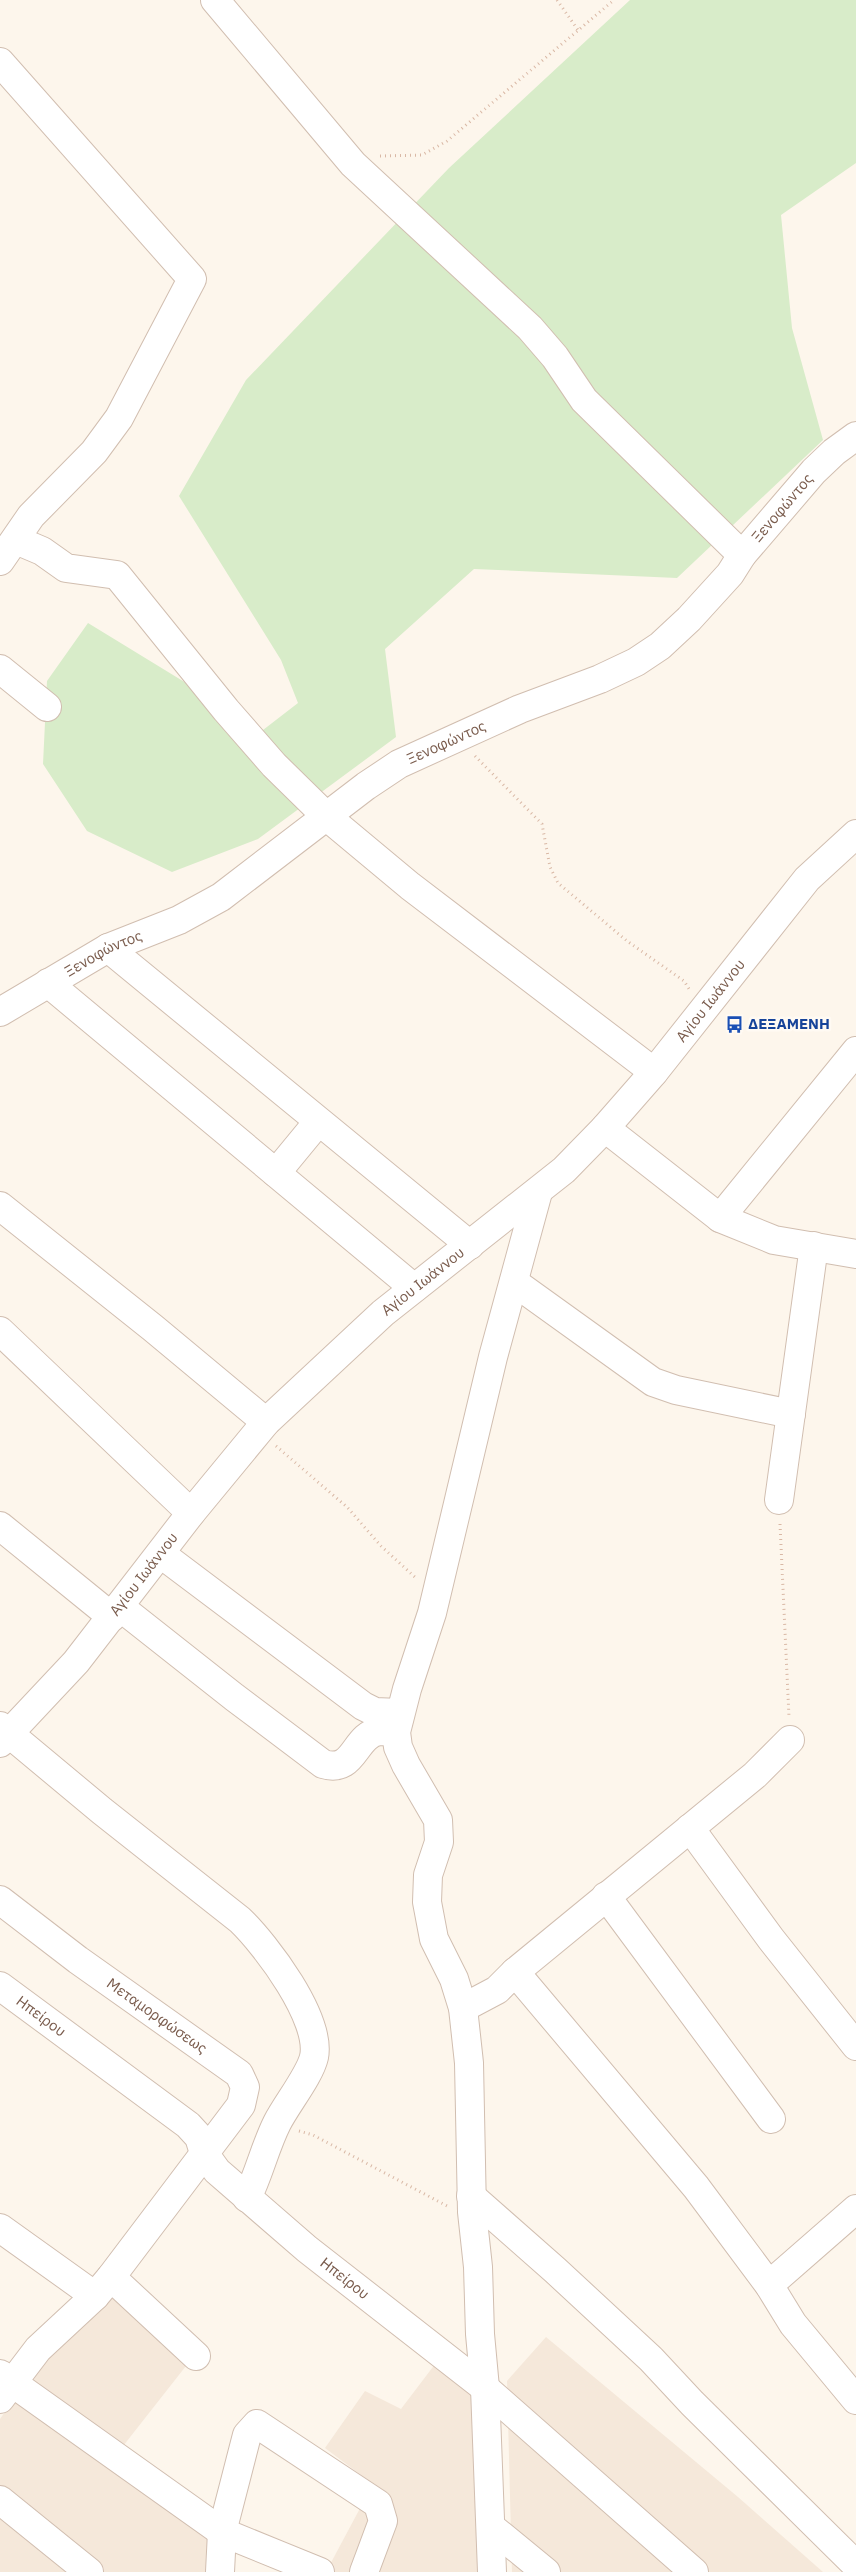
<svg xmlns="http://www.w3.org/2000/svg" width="856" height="2572" font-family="'IBM Plex Sans',sans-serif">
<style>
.residential{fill:#f5e8da}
.green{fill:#d8ecc9}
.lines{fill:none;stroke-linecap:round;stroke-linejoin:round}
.minor-casing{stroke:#d1beb0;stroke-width:30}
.path{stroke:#d9b8a5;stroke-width:3;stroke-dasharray:1 4;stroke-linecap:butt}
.minor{stroke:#fff;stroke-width:28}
.labels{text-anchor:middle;stroke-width:5;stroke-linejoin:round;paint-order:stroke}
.street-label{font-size:15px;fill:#7a5c4d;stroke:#fffaf3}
.transit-label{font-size:15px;font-weight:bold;fill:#164399;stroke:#fffaf3;text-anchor:start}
</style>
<rect width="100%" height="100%" fill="#fdf6ec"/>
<g class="residential">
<polygon points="115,2290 193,2357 116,2455 217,2528 212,2572 0,2572 0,2419 36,2367"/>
<polygon points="546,2337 738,2497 823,2572 512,2572 507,2381"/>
<polygon points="442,2355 482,2383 488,2572 326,2572 373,2484 325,2448 365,2391 401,2409"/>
</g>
<polygon class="green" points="630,0 856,0 856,163 781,215 792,328 823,440 677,578 474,569 385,649 396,737 258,839 172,872 87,831 43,764 47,681 88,623 263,730 298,703 281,660 179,496 246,380 449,168"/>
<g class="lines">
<defs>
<g id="minor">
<polyline points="215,0 353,164 530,328 555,357 584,400 742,555"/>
<polyline points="0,62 192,279 119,418 94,452 31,516 0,561"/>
<polyline points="16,540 42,551 66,568 117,575 226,710 274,765 326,816 410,886 654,1072"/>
<polyline points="0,669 47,707"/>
<polyline points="108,948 470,1245"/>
<polyline points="48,983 414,1288"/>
<path id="s1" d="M0,1012L108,948L179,920L221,897L366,786L399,764L520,709L600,679L636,662L660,646L689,619L730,574L742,555L814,471L834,452L856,436"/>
<polyline points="605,1128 720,1218 774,1240 856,1254"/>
<polyline points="276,1173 318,1122"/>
<polyline points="0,1206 153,1328 266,1422"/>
<polyline points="720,1218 856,1051"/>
<polyline points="514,1282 653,1382 676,1390 791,1414"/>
<polyline points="0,1331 191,1513"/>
<polyline points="779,1500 814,1246"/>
<polyline points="0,1526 112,1617"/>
<polyline points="161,1554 363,1706 375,1712 400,1713"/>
<path d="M120,1607L234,1697L323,1764C356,1774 353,1735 380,1731C385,1731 391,1732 396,1732"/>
<path d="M0,1726L102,1811L240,1920C266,1945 322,2019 314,2057C310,2075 286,2105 277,2123C265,2147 259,2174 247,2198"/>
<path id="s2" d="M0,1743L76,1662L191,1513L266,1422L383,1313L564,1170L605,1128L654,1072L807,879L856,834"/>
<polyline points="690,1828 771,1939 856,2046"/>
<polyline points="606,1896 771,2119"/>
<path id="s3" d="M0,1900L78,1960L239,2074L245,2087L241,2105L111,2277L95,2296L38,2349L0,2399"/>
<polyline points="515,1972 696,2187 769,2285 793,2324 856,2400"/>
<path id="s4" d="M0,1986L188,2125L199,2137L204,2153L217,2171L307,2249L485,2388L694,2572"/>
<polyline points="463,2008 497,1990 515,1972 755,1775 790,1740"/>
<polyline points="471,2196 555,2270 651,2359 692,2403 856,2565"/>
<polyline points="0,2228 95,2296"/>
<polyline points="111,2277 196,2356"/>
<polyline points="769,2285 856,2209"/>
<polyline points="0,2374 222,2532 320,2572"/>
<polyline points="0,2500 89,2572"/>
<polyline points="491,2527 546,2572"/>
<polyline points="220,2572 222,2532 247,2435 257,2424 378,2504 383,2521 364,2572"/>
<polyline points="492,2572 485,2388 480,2334 478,2267 472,2212 469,2063 463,2008 454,1979 434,1939 427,1902 428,1875 439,1842 438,1820 406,1765 398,1747 396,1732 407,1689 432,1613 493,1357 538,1192"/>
</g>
</defs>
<use href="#minor" class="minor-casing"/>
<g class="path">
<polyline points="557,0 578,30"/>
<polyline points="380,156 422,155 447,141 614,0"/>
<polyline points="475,756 542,824 550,867 558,883 627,941 684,981 689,989"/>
<polyline points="276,1446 347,1507 381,1546 417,1579"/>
<polyline points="780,1524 789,1717"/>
<polyline points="299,2131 313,2135 449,2207"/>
</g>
<use href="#minor" class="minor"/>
</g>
<defs>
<symbol id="bus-bare" viewBox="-9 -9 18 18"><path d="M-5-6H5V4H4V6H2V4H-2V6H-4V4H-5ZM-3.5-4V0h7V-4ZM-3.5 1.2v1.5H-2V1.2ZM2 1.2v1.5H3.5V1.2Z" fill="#1a4fb4" stroke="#fffaf3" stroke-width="2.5" paint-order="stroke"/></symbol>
</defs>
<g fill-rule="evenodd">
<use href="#bus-bare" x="722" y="1012" width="25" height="25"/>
</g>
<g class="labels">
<g class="street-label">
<text dy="5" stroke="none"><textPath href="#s1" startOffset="944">Ξενοφώντος</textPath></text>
<text dy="5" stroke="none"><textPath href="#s1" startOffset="524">Ξενοφώντος</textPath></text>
<text dy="5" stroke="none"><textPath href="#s1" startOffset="119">Ξενοφώντος</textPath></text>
<text dy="5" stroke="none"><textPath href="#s2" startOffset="1032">Αγίου Ιωάννου</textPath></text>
<text dy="5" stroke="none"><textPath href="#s2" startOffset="628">Αγίου Ιωάννου</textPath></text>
<text dy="5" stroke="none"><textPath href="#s2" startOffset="222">Αγίου Ιωάννου</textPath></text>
<text dy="5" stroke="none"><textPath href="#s3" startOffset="195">Μεταμορφώσεως</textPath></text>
<text dy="5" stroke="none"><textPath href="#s4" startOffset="51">Ηπείρου</textPath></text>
<text dy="5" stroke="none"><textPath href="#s4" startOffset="456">Ηπείρου</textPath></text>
</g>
<g class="transit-label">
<text x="748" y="1029">ΔΕΞΑΜΕΝΗ</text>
</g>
</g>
</svg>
